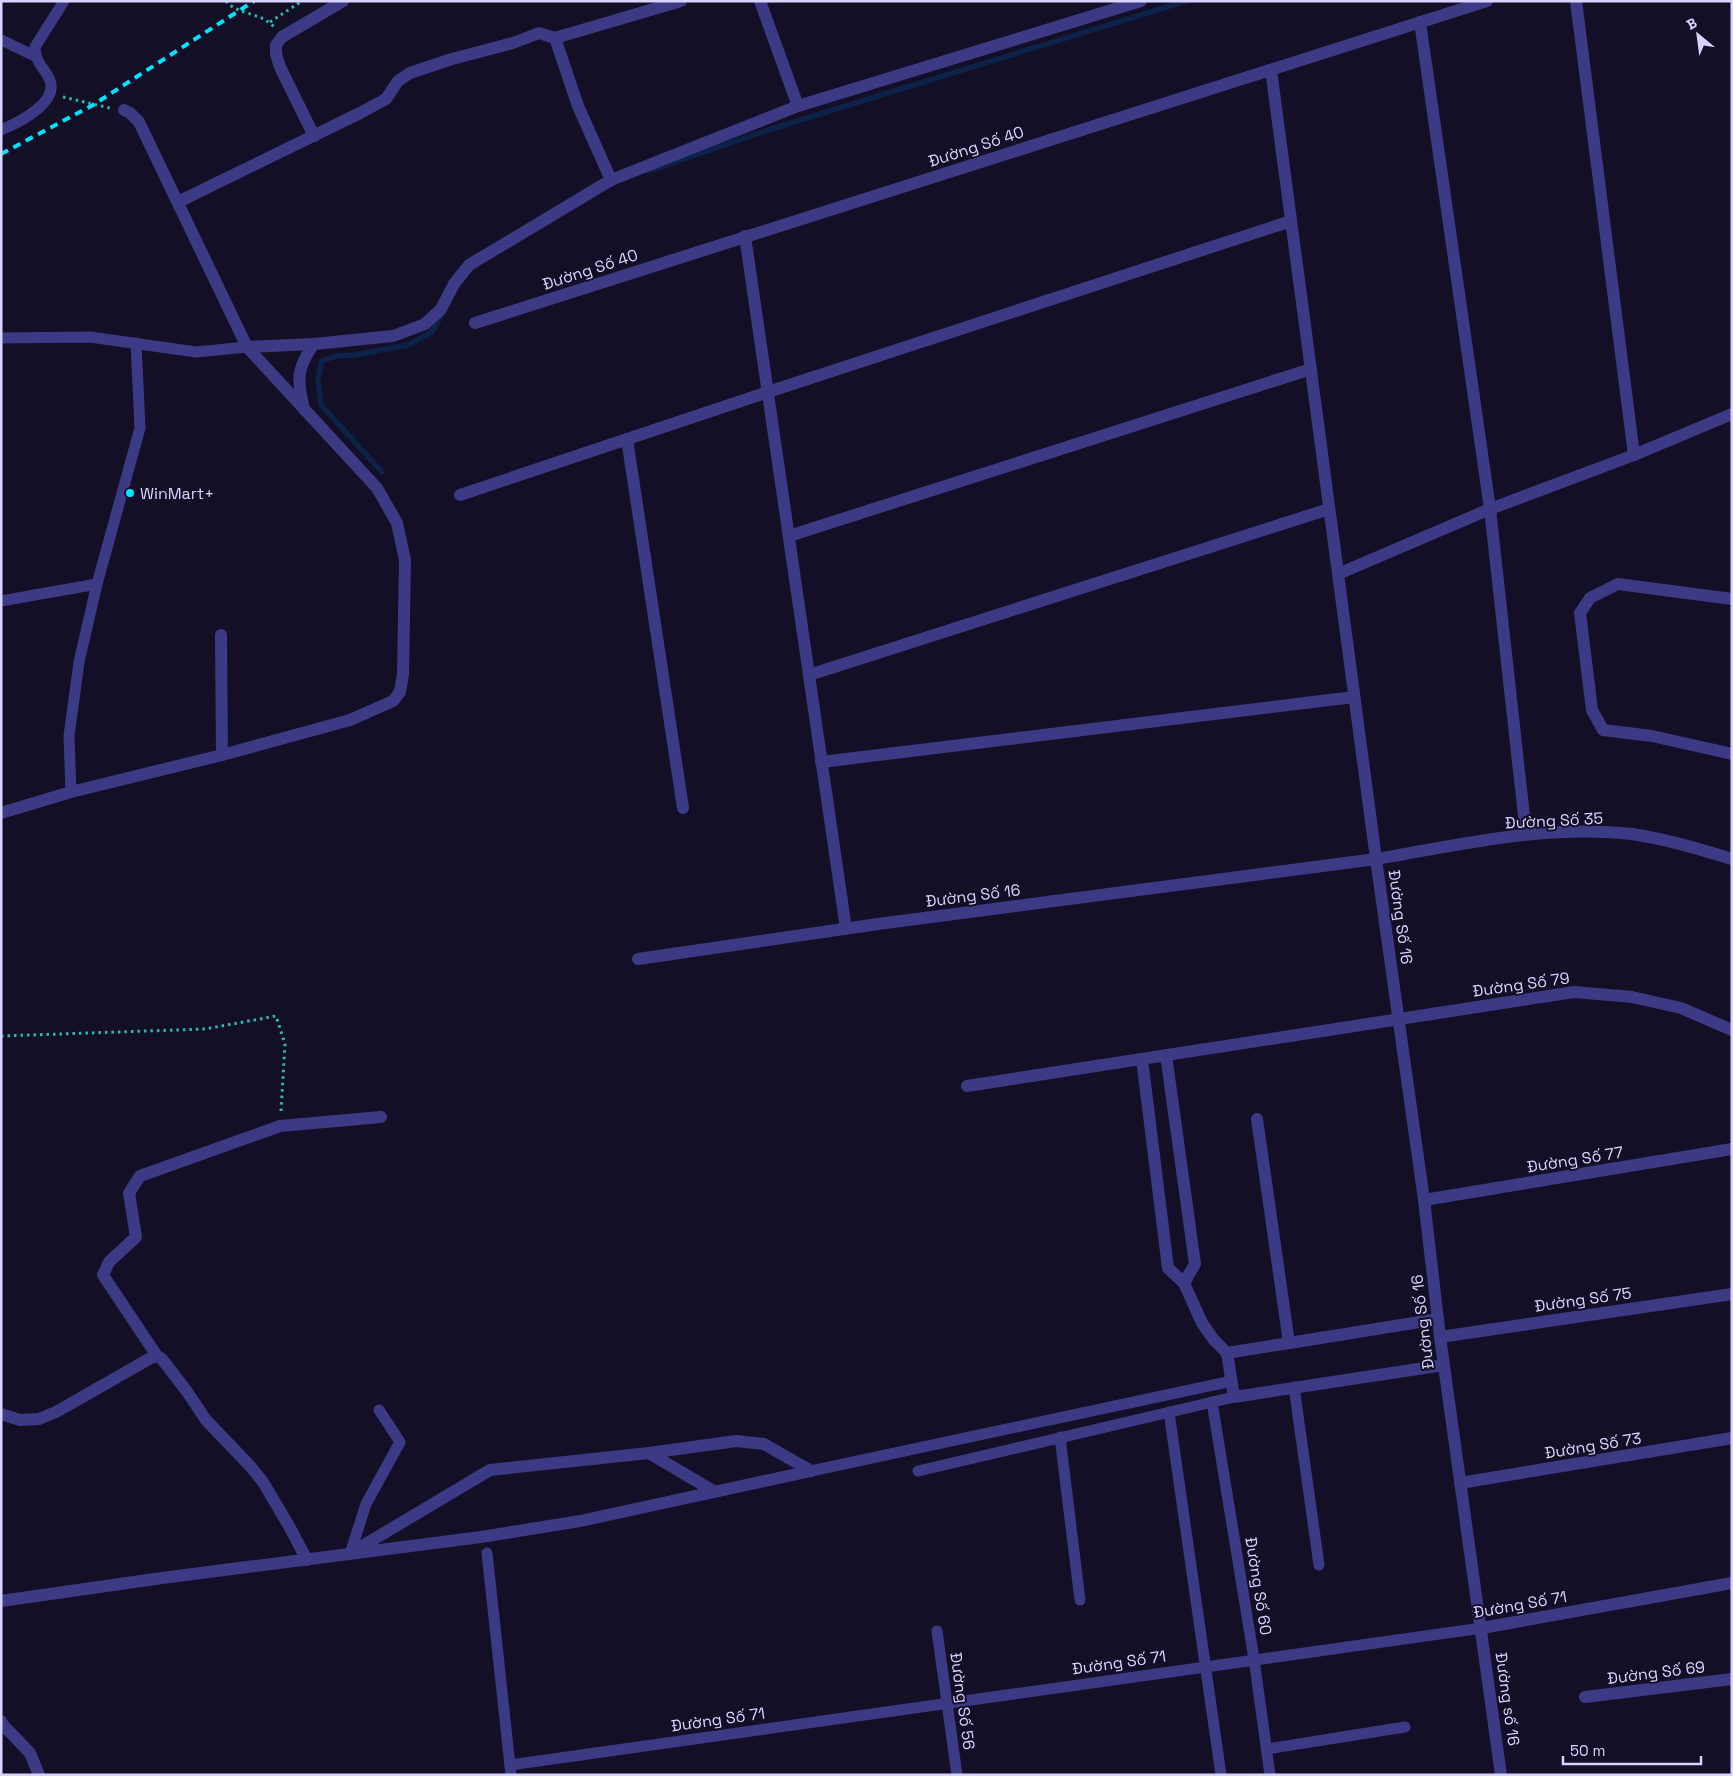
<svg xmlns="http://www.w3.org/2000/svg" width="1733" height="1776" font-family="'Space Grotesk',sans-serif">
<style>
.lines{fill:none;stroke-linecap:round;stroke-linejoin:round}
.stream{stroke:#0c2248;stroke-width:5.5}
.path{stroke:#2fb8b0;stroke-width:3;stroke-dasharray:2.5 4;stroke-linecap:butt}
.lane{stroke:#3d3a85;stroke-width:11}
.street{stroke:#3d3a85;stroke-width:12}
.rail{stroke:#00e5ff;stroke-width:4;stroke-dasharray:8 6;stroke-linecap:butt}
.poi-dot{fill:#00e5ff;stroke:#130f26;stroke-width:2}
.labels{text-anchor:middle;stroke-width:4;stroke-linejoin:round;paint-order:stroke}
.street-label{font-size:16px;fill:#d9d4ff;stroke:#130f26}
.poi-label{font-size:16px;fill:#d9d4ff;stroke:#130f26;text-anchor:start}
</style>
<rect width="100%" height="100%" fill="#130f26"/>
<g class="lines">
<g class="stream">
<polyline points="649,171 768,130 1186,1"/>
<polyline points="382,472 321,405 318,379 322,361 336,356 355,355 408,345 432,332 442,314"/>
</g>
<g class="path">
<path d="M226,1C237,15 261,12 274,27"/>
<polyline points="270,22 302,1"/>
<polyline points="63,97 110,108"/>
<polyline points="1,1036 205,1029 276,1016 285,1044 281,1111"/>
</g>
<g class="lane">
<polyline points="1,40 35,56"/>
<path d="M1,130C18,123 61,102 49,78C43,67 35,61 35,47L64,1"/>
<polyline points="1,338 90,337 196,352 247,347"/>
<polyline points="1,601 97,584"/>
<polyline points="71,792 69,736 79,662 97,584 140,428 136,343"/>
<polyline points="1294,1387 1319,1565"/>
<polyline points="1212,1402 1254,1659 1270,1775"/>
<polyline points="1169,1412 1221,1775"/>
<polyline points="1060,1437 1080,1600"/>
<polyline points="811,1471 1232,1381"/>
<polyline points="918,1471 1234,1397"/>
<polyline points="487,1553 511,1775"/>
<polyline points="350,1554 366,1504 400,1442 379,1410"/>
<polyline points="937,1631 957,1775"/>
<polyline points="1267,1749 1405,1727"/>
<polyline points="510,1765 1482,1628"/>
</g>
<g class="street">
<polyline points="760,1 798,106"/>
<polyline points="1576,1 1634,455"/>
<polyline points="1420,22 1490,509 1526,834"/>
<polyline points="555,38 681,1"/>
<path d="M1271,70L1376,859C1460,845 1546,824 1632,834C1666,839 1699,849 1732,859"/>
<polyline points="314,136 280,67 276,54 276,45 282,37 343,1"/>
<polyline points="178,202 360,113 386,99 398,81 410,73 452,59 513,43 539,33 555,38 578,106 611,180"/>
<polyline points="745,236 846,929"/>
<polyline points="475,323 1487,1"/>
<polyline points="247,347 314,344 393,336 425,324 441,309 454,284 469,265 611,180 798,106 1141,1"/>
<path d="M304,409C297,381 296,368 314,344"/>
<polyline points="627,439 683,808"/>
<polyline points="460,495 768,392 1291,221"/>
<polyline points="789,536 1311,369"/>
<polyline points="1338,574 1490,509 1634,455 1732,414"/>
<polyline points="1732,599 1618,584 1590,598 1580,613 1592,710 1603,730 1652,736 1732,754"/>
<polyline points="221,635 222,755"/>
<polyline points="809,675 1329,509"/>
<polyline points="821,762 1354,697"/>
<polyline points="1,813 71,792 222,755 350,720 393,701 400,692 403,674 405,560 397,523 377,488 247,347 139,122 130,113 124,110"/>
<polyline points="638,959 878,924 1376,859 1424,1200 1440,1337 1501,1775"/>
<polyline points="1142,1059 1168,1268 1184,1283 1195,1264 1166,1055"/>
<polyline points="967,1086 1574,992 1632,997 1681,1008 1732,1030"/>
<polyline points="1257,1119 1289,1343"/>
<polyline points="1424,1200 1732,1149"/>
<polyline points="1184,1283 1202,1323 1214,1340 1227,1353 1234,1397 1444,1365"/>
<polyline points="1440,1337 1732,1294"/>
<polyline points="1227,1353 1438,1319"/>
<polyline points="157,1356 103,1275 109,1262 136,1237 129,1193 140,1176 280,1126 381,1117"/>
<polyline points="1,1414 20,1420 39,1419 56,1412 149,1359 157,1356 162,1359 188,1393 206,1420 250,1466 263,1482 289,1526 307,1560"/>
<polyline points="649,1453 736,1441 764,1444 811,1471"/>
<polyline points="1460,1483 1732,1438"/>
<polyline points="354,1551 490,1470 649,1453 715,1492"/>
<polyline points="1,1601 162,1578 481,1537 580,1521 811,1471"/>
<polyline points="1482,1628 1732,1583"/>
<polyline points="1585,1697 1732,1679"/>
<polyline points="1,1721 3,1725 30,1753 39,1775"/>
</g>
<polyline class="rail" points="1,154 93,105 254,1"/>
</g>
<circle class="poi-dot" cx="130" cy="493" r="5"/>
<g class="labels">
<g class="street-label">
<text transform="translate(976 146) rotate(-18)" y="6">Đường Số 40</text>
<text transform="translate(590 269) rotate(-18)" y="6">Đường Số 40</text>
<text transform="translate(1554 820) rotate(-3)" y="6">Đường Số 35</text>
<text transform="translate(973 895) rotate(-7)" y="6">Đường Số 16</text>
<text transform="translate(1401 917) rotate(82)" y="6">Đường Số 16</text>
<text transform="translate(1521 984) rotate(-8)" y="6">Đường Số 79</text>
<text transform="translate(1575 1159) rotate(-9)" y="6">Đường Số 77</text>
<text transform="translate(1583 1299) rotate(-8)" y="6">Đường Số 75</text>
<text transform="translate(1422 1322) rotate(-97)" y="6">Đường Số 16</text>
<text transform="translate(1593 1445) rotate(-9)" y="6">Đường Số 73</text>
<text transform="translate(1259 1586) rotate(81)" y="6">Đường Số 60</text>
<text transform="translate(1520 1604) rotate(-10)" y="6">Đường Số 71</text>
<text transform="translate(1119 1662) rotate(-8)" y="6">Đường Số 71</text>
<text transform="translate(1656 1672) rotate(-7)" y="6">Đường Số 69</text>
<text transform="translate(1508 1699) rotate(82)" y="6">Đường số 16</text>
<text transform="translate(963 1701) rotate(82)" y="6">Đường Số 56</text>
<text transform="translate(718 1719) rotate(-8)" y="6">Đường Số 71</text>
</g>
<g class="poi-label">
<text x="140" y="499">WinMart+</text>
</g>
</g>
<rect width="1733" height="1776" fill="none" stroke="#d9d4ff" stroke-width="5"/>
<g transform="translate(1698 35) rotate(331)" stroke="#130f26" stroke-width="4" paint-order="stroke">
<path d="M0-4L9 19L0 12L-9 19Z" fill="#d9d4ff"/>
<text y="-8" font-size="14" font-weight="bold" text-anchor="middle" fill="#d9d4ff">B</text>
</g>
<path d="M1563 1756v8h138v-8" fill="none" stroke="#d9d4ff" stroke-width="2.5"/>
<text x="1570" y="1756" font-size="15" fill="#d9d4ff" stroke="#130f26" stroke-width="4" paint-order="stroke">50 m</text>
</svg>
